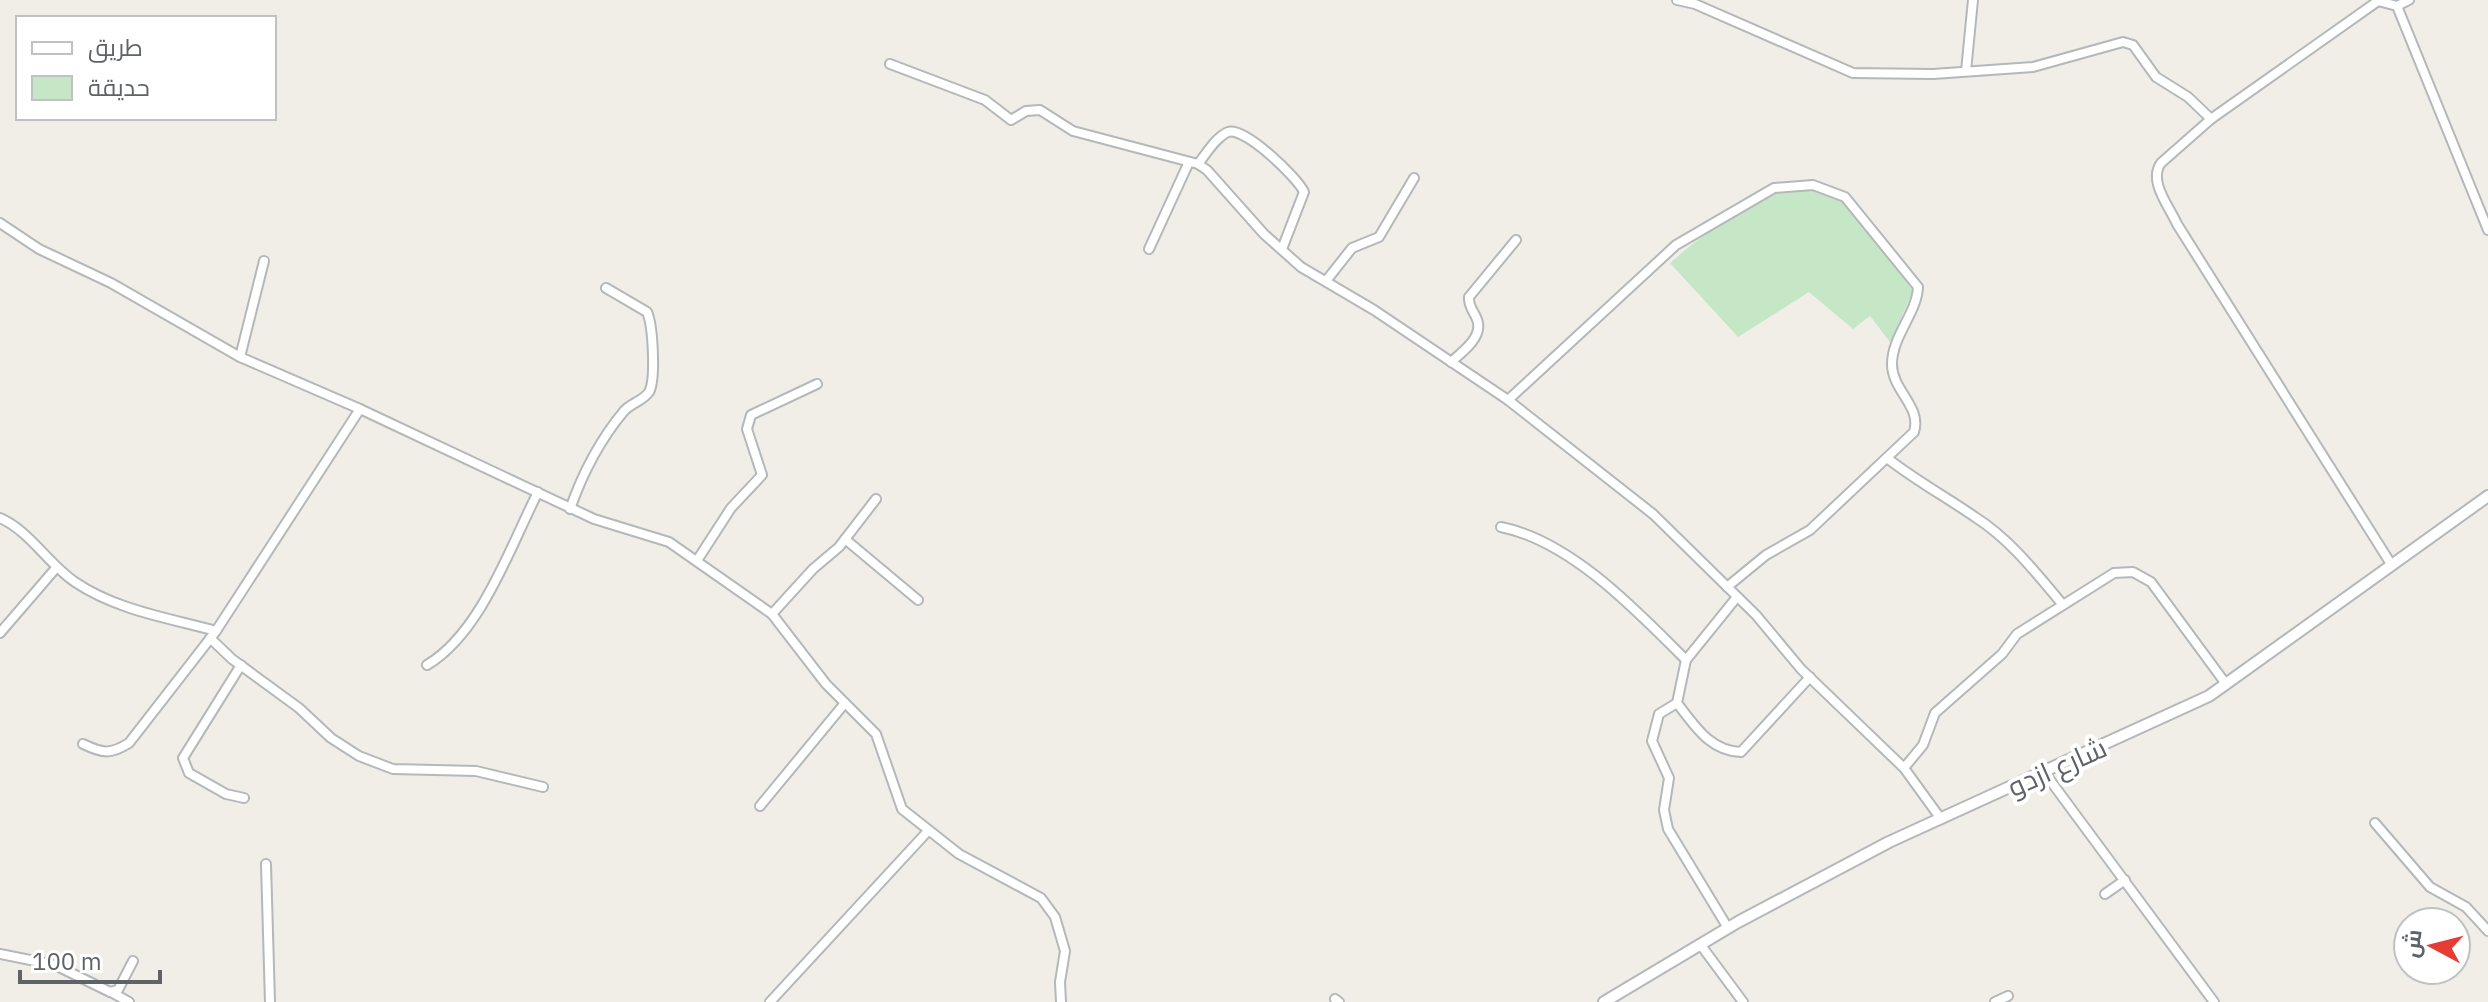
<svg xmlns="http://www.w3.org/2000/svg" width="2488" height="1002" font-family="'IBM Plex Sans',Cairo,sans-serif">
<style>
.green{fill:#c6e7c5}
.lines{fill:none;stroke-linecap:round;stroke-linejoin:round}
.minor-casing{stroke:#b4b8bb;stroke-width:12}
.tertiary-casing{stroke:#b4b8bb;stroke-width:14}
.minor{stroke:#fff;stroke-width:8}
.tertiary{stroke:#fff;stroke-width:10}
.labels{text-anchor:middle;stroke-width:8;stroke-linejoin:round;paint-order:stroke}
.street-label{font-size:28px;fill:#5f6367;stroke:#fff}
</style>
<rect width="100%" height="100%" fill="#f0eee7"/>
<path class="green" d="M1791,189L1814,191L1846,203L1913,291L1890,342L1870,316L1853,329L1809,292L1738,337L1670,263C1704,234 1747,199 1791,189Z"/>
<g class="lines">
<defs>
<g id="minor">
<polyline points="1677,0 1695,4 1853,73 1933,74 2033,67 2123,42 2133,45 2156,77 2188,97 2211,119"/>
<polyline points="2397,6 2488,230"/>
<polyline points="890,64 985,100 1011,120 1026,111 1040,110 1073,131 1198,164 1207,170 1264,234 1301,267 1374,310 1508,400 1653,514 1756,615 1801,669 1904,768 1941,819"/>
<polyline points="1966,71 1973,0"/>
<path d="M1198,164C1206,154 1216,137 1228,132C1244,126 1298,178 1304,192L1282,249"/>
<polyline points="0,223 39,249 111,283 240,357"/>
<polyline points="1149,249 1189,162"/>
<polyline points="264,261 240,357 360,409"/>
<polyline points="1326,281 1352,248 1379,237 1414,178"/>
<path d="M1451,362C1461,353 1481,339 1478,323C1476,313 1468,308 1469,297L1516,240"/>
<path d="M1508,400L1676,245L1774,188L1813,185L1845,197L1918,287C1917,313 1892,336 1892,364C1892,391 1922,406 1914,432L1810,530L1766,555L1727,587"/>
<path d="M1887,458C1915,480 1946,497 1975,517C2010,539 2037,574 2063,605"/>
<path d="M570,509C583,472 599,441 624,411C631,403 643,401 649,392C656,380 653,325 647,312L606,288"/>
<path d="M0,518C30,531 48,564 75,582C116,610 169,618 216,631"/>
<path d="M1501,527C1571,541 1637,611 1686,660"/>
<polyline points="845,539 918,600"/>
<polyline points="698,559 731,508 762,475 747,429 751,415 817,384"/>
<path d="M2391,564L2177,224C2169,206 2148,181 2161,163L2211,119L2378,1L2397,6L2409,0"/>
<path d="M1737,597L1686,660L1677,703C1695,726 1710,751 1741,752L1810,677"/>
<polyline points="772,614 813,569 839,547 876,499"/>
<polyline points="0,633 56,568"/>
<polyline points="210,638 232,659 299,708 331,738 359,756 393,769 476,771 543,787"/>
<polyline points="241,665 183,758 189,773 226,794 244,798"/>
<path d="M427,665C481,633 510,547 538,492"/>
<polyline points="1677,703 1659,714 1652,741 1669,778 1664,810 1668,829 1728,928"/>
<path d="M83,744C102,753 110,755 129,743L216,631L360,409L594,519L669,542L772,614L826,684L876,734L902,809L959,854L1041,898L1055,917L1065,951L1060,982L1061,1002"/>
<polyline points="1904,768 1923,745 1935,713 2002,654 2017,634 2114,573 2133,572 2151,582 2226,684"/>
<polyline points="2044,772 2214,1002"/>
<polyline points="760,806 845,703"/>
<polyline points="2375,823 2430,887 2466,907 2488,931"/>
<polyline points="266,864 270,1002"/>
<polyline points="2105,894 2125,880"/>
<polyline points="1700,944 1743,1002"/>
<polyline points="0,954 55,965 110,992 118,990 133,961"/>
<polyline points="111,992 129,1002"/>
<polyline points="1335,999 1339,1002"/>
<polyline points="770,1002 928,831"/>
<polyline points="1995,1002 2008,996"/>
</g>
<polyline id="tertiary" points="1604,1002 1738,922 1889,842 2209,696 2488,496"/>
</defs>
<use href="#minor" class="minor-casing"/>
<use href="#tertiary" class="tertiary-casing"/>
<use href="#minor" class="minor"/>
<use href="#tertiary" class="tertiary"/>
</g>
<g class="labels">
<g class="street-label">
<text transform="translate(2057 767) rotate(-24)" y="10">شارع ازدو</text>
</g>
</g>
<rect x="16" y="16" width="260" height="104" fill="#ffffff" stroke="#bfc1c2" stroke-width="2"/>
<rect x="32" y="42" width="40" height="12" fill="#ffffff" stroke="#bfc1c2" stroke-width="2"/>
<text x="88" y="56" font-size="24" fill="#5f6367">طريق</text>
<rect x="32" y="76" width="40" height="24" fill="#c6e7c5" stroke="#bfc1c2" stroke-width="2"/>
<text x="88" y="96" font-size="24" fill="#5f6367">حديقة</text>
<g transform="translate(2432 946) rotate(277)"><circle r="38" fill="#ffffff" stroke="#bfc1c2" stroke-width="2"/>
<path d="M0-6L14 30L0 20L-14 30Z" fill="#e73c36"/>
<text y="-12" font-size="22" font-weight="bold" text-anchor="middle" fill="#5f6367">ش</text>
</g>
<path d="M20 970v12h140v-12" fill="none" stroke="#5f6367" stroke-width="4"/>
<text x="32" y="970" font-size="24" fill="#5f6367" stroke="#ffffff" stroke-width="6" paint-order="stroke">100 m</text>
</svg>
